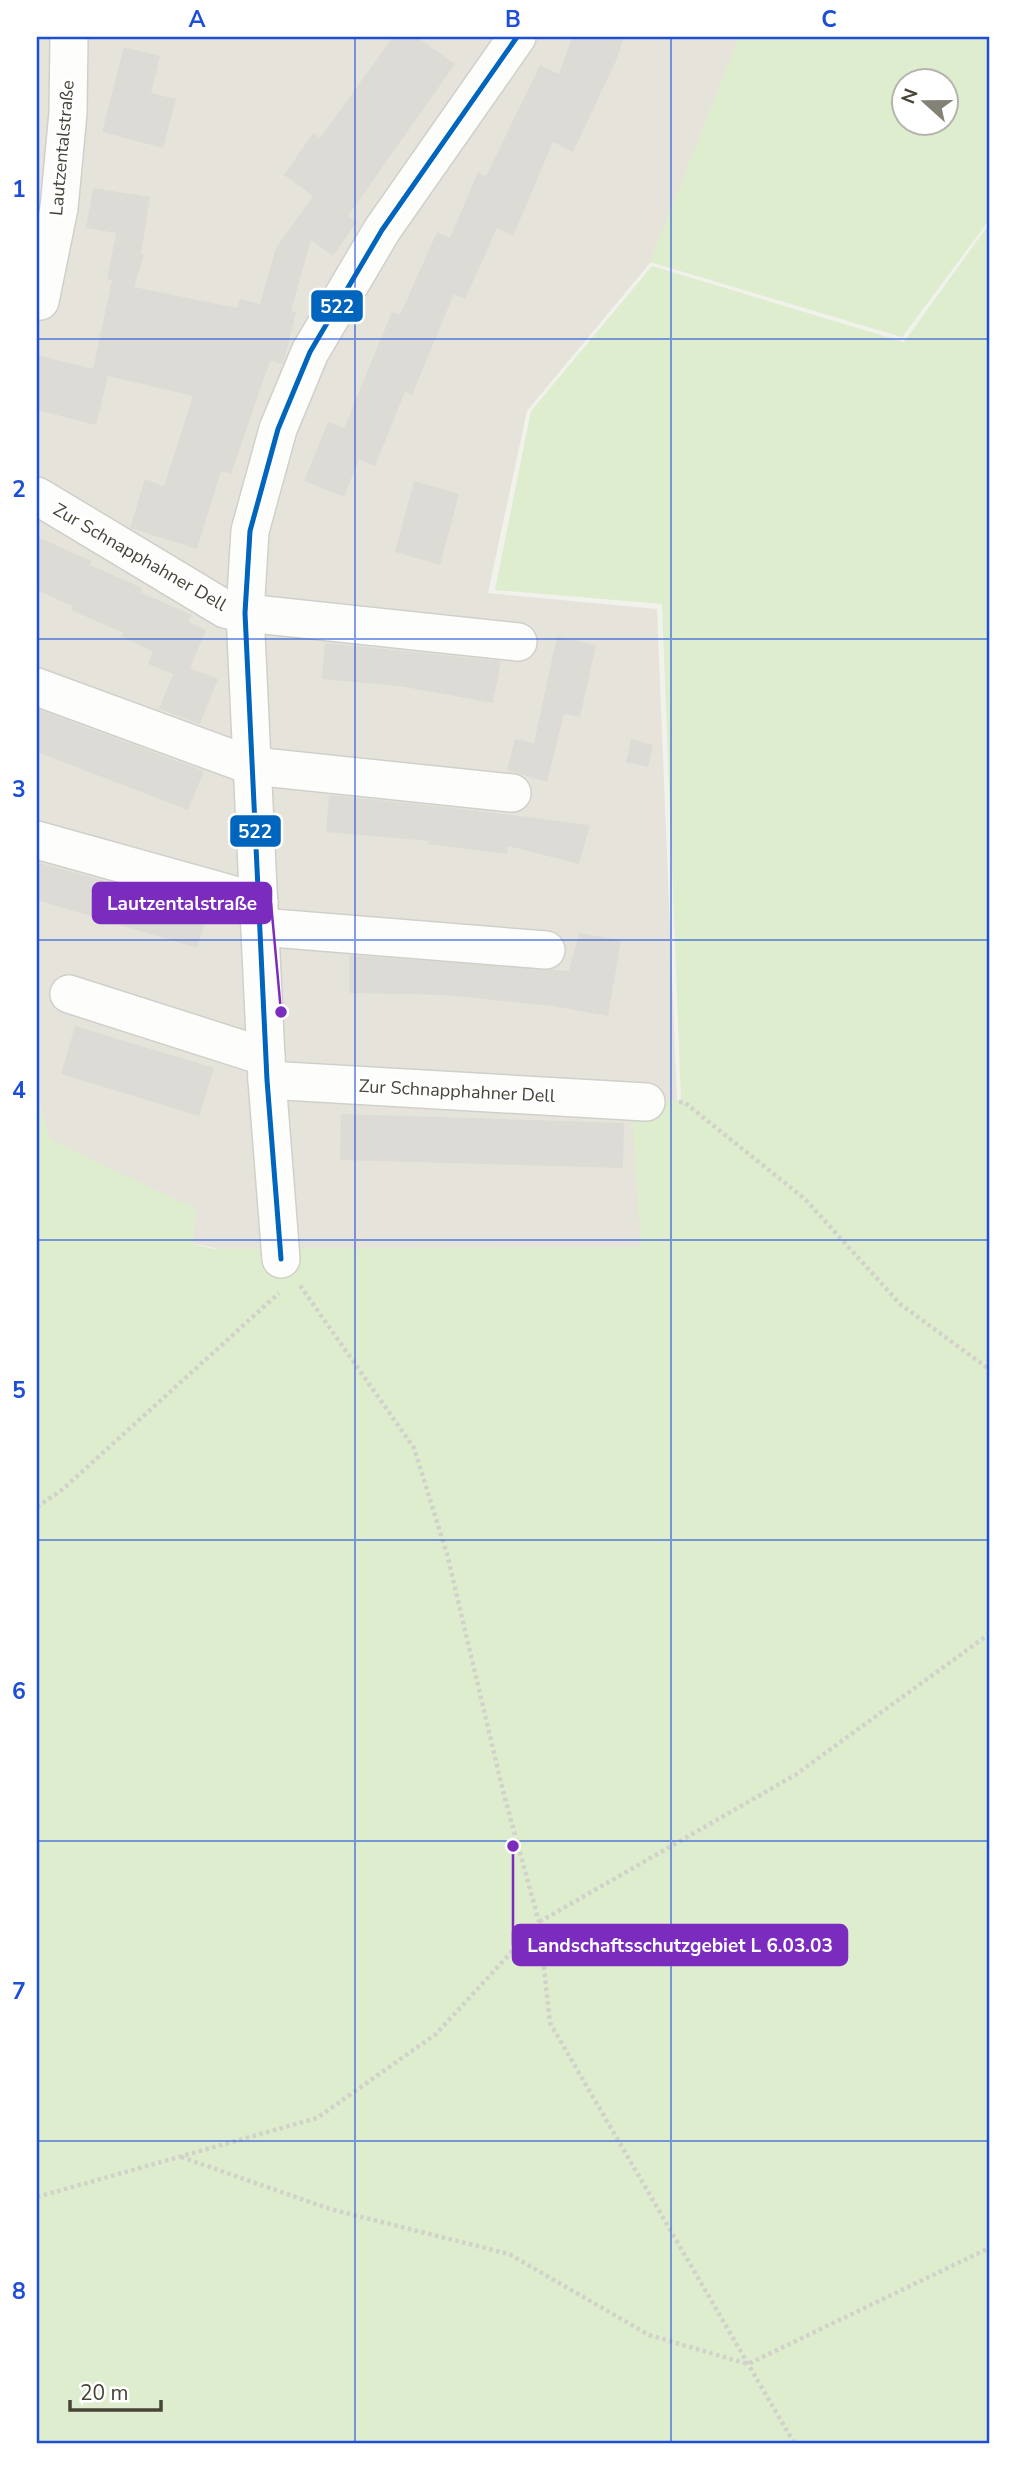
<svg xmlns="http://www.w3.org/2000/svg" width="1026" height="2480" font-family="'Nunito Sans',sans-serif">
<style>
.residential{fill:#e6e4da;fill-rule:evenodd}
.green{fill:#ddedcd;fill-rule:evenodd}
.building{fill:#dcdbd5}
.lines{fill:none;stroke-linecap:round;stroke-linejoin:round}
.minor-casing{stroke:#d0d0cb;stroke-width:40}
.path{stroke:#d2d2cb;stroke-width:4.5;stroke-dasharray:3.5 3.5;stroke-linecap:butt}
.minor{stroke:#fdfdfc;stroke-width:37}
.bus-1-casing{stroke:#fff;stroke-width:10}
.bus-1{stroke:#0065bd;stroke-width:5}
.grid{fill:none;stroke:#1d4ed8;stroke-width:2;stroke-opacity:0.55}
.labels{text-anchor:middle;stroke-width:6;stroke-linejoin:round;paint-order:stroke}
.street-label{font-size:18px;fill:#494438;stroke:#fff}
.leader{fill:none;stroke:#7b2cbf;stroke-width:2.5}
.callout-dot{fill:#7b2cbf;stroke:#fff;stroke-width:2.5}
.callout{fill:#7b2cbf;stroke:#7b2cbf;stroke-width:2.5}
.callout-label{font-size:19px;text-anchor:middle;font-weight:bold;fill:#fff}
.line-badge{stroke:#fff;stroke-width:2.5}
.badge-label{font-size:19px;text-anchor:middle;font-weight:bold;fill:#fff}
.neatline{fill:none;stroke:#1d4ed8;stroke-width:2.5}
.grid-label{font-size:23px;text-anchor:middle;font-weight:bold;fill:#1d4ed8}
</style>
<rect width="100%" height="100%" fill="#f2f2ed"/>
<path class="residential" d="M37,37H989V220L902,337L651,262L527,411L488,593L657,609L684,1274L339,1275L71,1217L37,1093ZM904,80H946V122H904Z"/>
<g class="green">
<path d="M739,37H989V220L902,337L650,262ZM904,80H946V122H904Z"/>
<polygon points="989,224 989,2443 37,2443 37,1093 50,1140 196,1209 193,1244 214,1249 641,1247 631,1098 681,1101 662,604 495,590 531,411 652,266 904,342"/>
</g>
<g class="building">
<polygon points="393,37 417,37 455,64 348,216 357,222 333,256 311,240 291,311 296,312 285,357 282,364 270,361 231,474 221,471 197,549 130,528 145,479 164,486 193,396 108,376 96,425 37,410 37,355 93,369 112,280 107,279 116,233 86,228 93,188 150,197 141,254 144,255 134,287 237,308 240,299 260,304 276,248 313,196 284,175 313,133 320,138"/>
<polygon points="572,37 624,37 616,61 573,152 553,142 513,236 497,228 465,299 454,294 412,395 405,392 375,466 359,459 344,497 304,481 328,422 344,428 392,312 400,315 437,232 450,238 478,172 486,176 540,65 559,74"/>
<polygon points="124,47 160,56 151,93 176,99 163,148 102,132"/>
<polygon points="414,481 459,494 440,565 395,552"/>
<polygon points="37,537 92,561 90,565 142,588 140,592 192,615 188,622 206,630 190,668 218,679 200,724 159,709 173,674 148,664 153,652 121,636 123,633 71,610 72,606 37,590"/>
<polygon points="557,636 596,645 580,717 564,714 547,782 507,770 515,739 534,743"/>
<polygon points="325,643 501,661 493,703 399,686 322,679"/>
<polygon points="37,709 204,771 188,810 37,752"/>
<polygon points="631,739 653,745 648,767 626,762"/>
<polygon points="329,795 473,810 590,825 579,864 508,846 507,854 428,844 429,841 326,832"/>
<polygon points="40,863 209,910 197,948 37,900 37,873"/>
<polygon points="579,933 621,940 608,1016 552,1006 446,995 349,993 349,955 569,971"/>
<polygon points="75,1026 214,1068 199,1116 61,1074"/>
<polygon points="341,1114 624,1123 623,1168 340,1160"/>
</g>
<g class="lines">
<defs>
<g id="minor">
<polyline points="40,301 59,208 68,113 69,37"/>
<polyline points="37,496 225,609 245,613 518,642"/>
<polyline points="37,687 252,766 512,793"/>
<polyline points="37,840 259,902"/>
<polyline points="260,927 546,950"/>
<polyline points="69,994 266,1057"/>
<polyline points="267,1080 646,1102"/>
<polyline points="281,1259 267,1080 245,613 250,531 278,429 310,352 382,230 517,37"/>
</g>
</defs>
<use href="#minor" class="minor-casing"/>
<g class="path">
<polyline points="679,1102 684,1102 805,1199 900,1304 989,1369"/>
<polyline points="37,1507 63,1489 279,1293"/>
<polyline points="181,2157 330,2209 509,2254 649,2335 748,2364 989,2248"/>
<polyline points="37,2197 317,2118 436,2034 539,1922 503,1791 447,1554 414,1448 299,1284"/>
<polyline points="794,2443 550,2023 539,1922 795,1775 989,1634"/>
</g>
<use href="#minor" class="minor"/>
<defs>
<polyline id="bus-1" points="281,1259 267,1080 245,613 250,531 278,429 310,352 382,230 517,37"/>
</defs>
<use href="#bus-1" class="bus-1-casing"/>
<use href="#bus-1" class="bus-1"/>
</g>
<path class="grid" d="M355,37V2443M671,37V2443M37,339H989M37,639H989M37,940H989M37,1240H989M37,1540H989M37,1841H989M37,2141H989"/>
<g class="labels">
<g class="street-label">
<text transform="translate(62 148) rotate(-85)" y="6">Lautzentalstraße</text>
<text transform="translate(140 557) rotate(30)" y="6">Zur Schnapphahner Dell</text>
<text transform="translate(457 1091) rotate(3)" y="6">Zur Schnapphahner Dell</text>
</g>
</g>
<path class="leader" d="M281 1012L271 903M513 1846L513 1945"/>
<g class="callout-dot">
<circle cx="281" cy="1012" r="7"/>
<circle cx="513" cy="1846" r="7"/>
</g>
<g class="callout">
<rect x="93" y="883" width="178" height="40" rx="7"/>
<rect x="513" y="1925" width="334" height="40" rx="7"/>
</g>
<g class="callout-label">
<text x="182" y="910">Lautzentalstraße</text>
<text x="680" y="1952">Landschaftsschutzgebiet L 6.03.03</text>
</g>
<g class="line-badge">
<rect x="310" y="289" width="54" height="34" rx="7" fill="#0065bd"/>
<rect x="229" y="814" width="53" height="34" rx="7" fill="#0065bd"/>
</g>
<g class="badge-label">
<text x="337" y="313">522</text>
<text x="255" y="838">522</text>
</g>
<rect width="1026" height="2480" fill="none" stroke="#ffffff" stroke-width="77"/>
<g transform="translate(925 102) rotate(291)"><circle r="33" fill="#ffffff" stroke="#b6b4af" stroke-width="2"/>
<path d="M0-5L12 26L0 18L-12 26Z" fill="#848177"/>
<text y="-10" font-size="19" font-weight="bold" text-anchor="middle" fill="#494438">N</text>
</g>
<path d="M70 2400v10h91v-10" fill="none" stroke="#494438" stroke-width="3.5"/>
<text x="80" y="2400" font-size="21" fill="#494438" stroke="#ffffff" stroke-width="5" paint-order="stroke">20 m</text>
<rect x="38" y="38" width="950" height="2404" class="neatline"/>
<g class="grid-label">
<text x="197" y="27">A</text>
<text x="513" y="27">B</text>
<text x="829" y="27">C</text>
<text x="19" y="197">1</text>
<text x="19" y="497">2</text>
<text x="19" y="797">3</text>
<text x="19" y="1098">4</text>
<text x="19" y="1398">5</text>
<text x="19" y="1699">6</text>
<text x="19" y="1999">7</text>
<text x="19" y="2299">8</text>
</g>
</svg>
